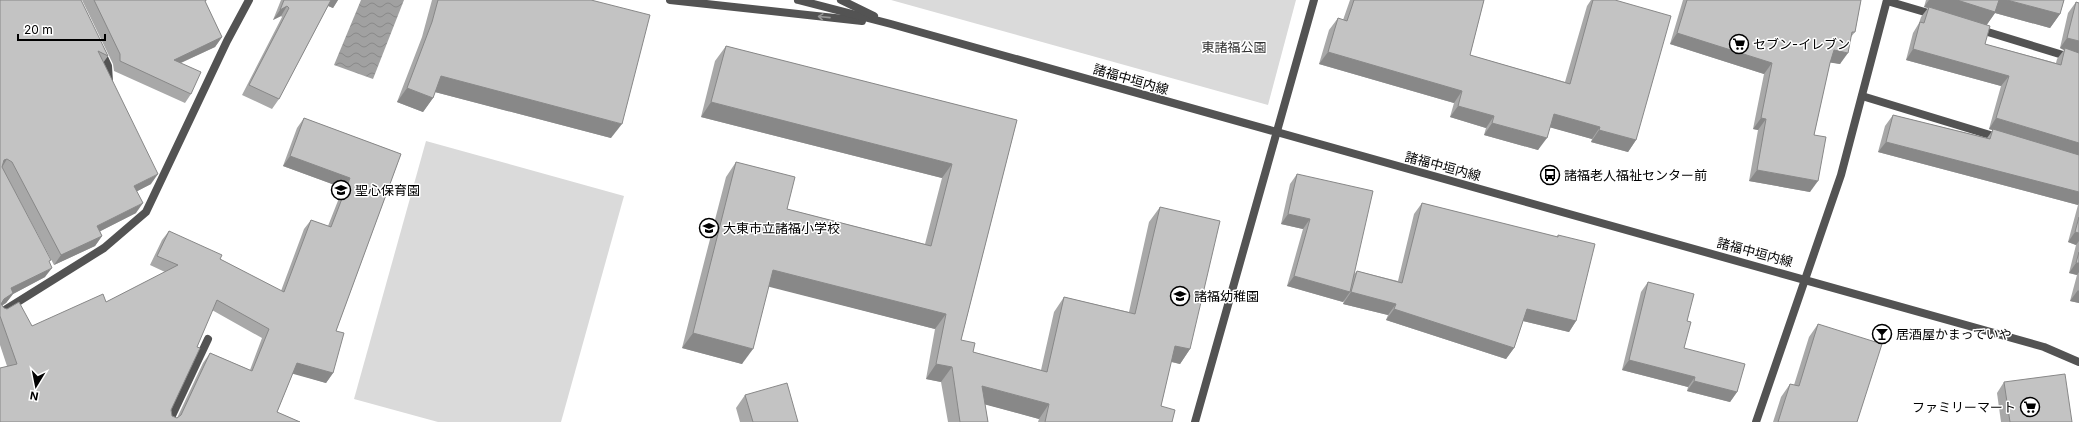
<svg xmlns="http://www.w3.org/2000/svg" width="2079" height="422" font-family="Inter,'Noto Sans JP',sans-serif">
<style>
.park{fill:#dadada}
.water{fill:url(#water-waves)}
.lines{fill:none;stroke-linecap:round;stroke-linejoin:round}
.service{stroke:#535353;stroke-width:8}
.minor{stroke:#535353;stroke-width:8}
.tertiary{stroke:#535353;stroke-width:8}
.wall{fill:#a8a8a8;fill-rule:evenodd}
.shaded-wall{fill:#888}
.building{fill:#c3c3c3;stroke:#888;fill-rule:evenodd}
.oneway{stroke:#989898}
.labels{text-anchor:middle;stroke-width:3;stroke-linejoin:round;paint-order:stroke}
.poi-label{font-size:13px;fill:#000;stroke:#fff;text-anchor:start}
.park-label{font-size:13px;fill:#313131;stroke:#fff}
.street-label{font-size:13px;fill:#000;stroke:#fff}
</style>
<defs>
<pattern id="water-waves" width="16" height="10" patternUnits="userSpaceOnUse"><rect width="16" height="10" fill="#a1a1a1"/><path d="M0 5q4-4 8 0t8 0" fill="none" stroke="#898989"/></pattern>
</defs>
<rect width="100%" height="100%" fill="#fff"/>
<g class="park">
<polygon points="891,0 1296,0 1268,105"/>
<polygon points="426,141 624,196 561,422 438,422 354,399"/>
</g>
<polygon class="water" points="361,0 404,0 373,79 334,65"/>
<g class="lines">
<g class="service">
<polyline points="1887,1 1935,15"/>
<polyline points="1978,29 2079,60"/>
<polyline points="1862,96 2000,138"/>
<polyline points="169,422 208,339"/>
<polyline points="1195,422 1314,0"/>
</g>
<g class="minor">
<polyline points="101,51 108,66 109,82"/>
<polyline points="0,313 104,248 146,212 227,41 249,0"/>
<polyline points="1756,422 1841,175 1887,0"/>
</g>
<g class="tertiary">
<polyline points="670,0 862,21"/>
<polyline points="798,0 891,24 2044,347 2079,362"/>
<polyline points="841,0 874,16"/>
</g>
</g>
<g class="wall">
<path d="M0,0L108,56L103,63L151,184L137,191L136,213L100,231L102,236L95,246L54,265L4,171L49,262L45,277L13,294L6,303L2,305L4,308L32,326L106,302L165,272L150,265L162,240L169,231L220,259L281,291L304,229L311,220L328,226L343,188L283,166L297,128L304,118L401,154L336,331L333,373L326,383L293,373L277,412L300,422H0L7,366L0,345ZM212,310L262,338L250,370L210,353L203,363L177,418L172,416L171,410Z"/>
<polygon points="82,0 207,0 205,2 222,37 215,47 181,63 191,94 185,103 114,71 113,64"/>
<polygon points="281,0 338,0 333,8 328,6 279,99 272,109 242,95 282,17 281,16 273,20"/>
<polygon points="432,0 591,0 611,138 435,92 433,98 423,112 397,102 422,37"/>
<polygon points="1350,0 1484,0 1470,55 1565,82 1587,6 1591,0 1615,0 1636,140 1628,152 1591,142 1592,139 1550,127 1538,150 1484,135 1486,128 1450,117 1454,103 1319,64 1329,30 1338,18 1343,20"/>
<polygon points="1683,0 1861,0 1855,32 1851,37 1840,64 1830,62 1814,135 1810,192 1749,181 1758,130 1753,129 1764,74 1670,44"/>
<polygon points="1926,0 2064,0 2060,14 2050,28 1995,13 1987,24 1985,44 2056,63 2057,59 2064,50 2060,48 2068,13 2076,2 2079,3 2079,303 2070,301 2077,275 2069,273 2076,245 2068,242 2078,205 1878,152 1885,126 1893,115 1987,138 1993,130 1989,129 2001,86 1906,60 1913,33 1919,23 1921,17 1928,8 1924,7"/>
<polygon points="726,46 1017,120 961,340 973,352 1041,370 1054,312 1064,297 1129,312 1149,222 1160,207 1190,349 1180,364 1171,362 1161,406 1172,422 1038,422 1039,419 985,404 988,422 948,422 941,382 926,379 935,329 769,286 742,364 682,348 726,177 736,162 787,209 925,244 942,178 701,117 715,61"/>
<polygon points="1297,174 1354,274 1357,271 1398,281 1414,214 1422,203 1557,237 1558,235 1576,321 1569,332 1523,321 1514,348 1506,359 1386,320 1388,315 1343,304 1344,301 1343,302 1287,286 1303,229 1281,224 1290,184"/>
<polygon points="1648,282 1687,321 1684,348 1737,392 1730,402 1687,391 1688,387 1622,370 1641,292"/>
<polygon points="1818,324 1857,422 1773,422 1781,397 1790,384 1794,385 1809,337"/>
<polygon points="2004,382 2072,422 2001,422 1997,393"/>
<polygon points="745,395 798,422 740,422 736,408"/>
</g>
<g class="shaded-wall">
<polygon points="330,0 338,0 333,8 326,5"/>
<polygon points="1929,0 2007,0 2060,14 2050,28 1995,13 1986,26 1929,7 1928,8 1924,7"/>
<polygon points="287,6 281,16 273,20 280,10"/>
<polygon points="1677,33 1772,63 1764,74 1670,44"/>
<polygon points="222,37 215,47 167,69 174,60"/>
<polygon points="2067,38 2079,41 2079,54 2065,48 2064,50 2060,48"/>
<polygon points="1913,49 2009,76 2001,86 1906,60"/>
<polygon points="1834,50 1848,53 1840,64 1826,62"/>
<polygon points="1328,52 1462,91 1454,103 1319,64"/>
<polygon points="441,76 622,124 611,138 431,91"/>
<polygon points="407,88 433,98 423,112 397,102"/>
<polygon points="711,102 952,164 942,178 701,117"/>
<polygon points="1458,106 1494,116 1486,128 1450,117"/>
<polygon points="1554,114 1600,127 1592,139 1545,126"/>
<polygon points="1761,118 1766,119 1758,130 1753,129"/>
<polygon points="1996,118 2079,143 2079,156 1989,129"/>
<polygon points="1492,123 1547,138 1538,150 1484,135"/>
<polygon points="1599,130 1636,140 1628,152 1591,142"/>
<polygon points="1886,142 2079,192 2079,203 2078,205 1878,152"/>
<polygon points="290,156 350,178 343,188 283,166"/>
<polygon points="7,159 1,169 4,160"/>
<polygon points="1757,170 1818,181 1810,192 1749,181"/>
<polygon points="158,174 151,184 128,196 134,186"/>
<polygon points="143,203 136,213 91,236 97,226"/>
<polygon points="1288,214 1310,219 1303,229 1281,224"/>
<polygon points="2075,232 2079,233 2079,241 2076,245 2068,242"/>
<polygon points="102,236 95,246 54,265 61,255"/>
<polygon points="2076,263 2079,263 2079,272 2077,275 2069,273"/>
<polygon points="52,268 45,277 13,294 6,303 0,307 0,304 11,288"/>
<polygon points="773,270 946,314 935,329 762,285"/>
<polygon points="1294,276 1350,292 1343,302 1287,286"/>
<polygon points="2078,290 2079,291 2079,303 2070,301"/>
<polygon points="1351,292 1396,304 1388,315 1343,304"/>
<polygon points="1394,309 1514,348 1506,359 1386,320"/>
<polygon points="1527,309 1576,321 1569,332 1519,320"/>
<polygon points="693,333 753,349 742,364 682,348"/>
<polygon points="1175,346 1190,349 1180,364 1165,360"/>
<polygon points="1629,360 1695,377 1688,387 1622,370"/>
<polygon points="297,363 333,373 326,383 290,373"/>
<polygon points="936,364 952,367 941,382 926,379"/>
<polygon points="1694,381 1737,392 1730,402 1687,391"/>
<polygon points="982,386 1049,404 1039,419 972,401"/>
</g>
<g class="building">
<path d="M0,0H81L108,56L98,51L158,174L134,186L143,203L97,226L102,236L61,255L12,162L7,159L4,160L2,167L51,260L49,261L52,268L11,288L13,293L4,299L1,304L4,308L7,309L19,302L32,326L103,294L106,302L178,265L157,256L169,231L222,255L220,259L284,292L311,220L331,227L350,178L290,156L304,118L401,154L336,331L344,333L333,373L297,363L277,412L300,422H0V368L17,364L0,316ZM217,300L269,329L252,371L210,353L181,415L177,418L172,416L171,410L200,348L197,347Z"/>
<polygon points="94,0 206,0 205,1 222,37 174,60 201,72 191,94 120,61 120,54"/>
<polygon points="284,0 331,0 279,99 249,85 289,8 287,6 280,10"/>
<polygon points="438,0 591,0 650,15 622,124 441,76 433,98 407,88 432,22"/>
<polygon points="1354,0 1484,0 1470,55 1570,84 1593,0 1615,0 1671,16 1636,140 1599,130 1600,127 1554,114 1547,138 1492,123 1494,116 1458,106 1462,91 1328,52 1338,18 1347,21"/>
<polygon points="1687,0 1861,0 1855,32 1852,32 1848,53 1834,50 1830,63 1814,135 1826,137 1818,181 1757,170 1766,119 1761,118 1772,63 1677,33"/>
<polygon points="1957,0 1999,0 1995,12"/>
<polygon points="2007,0 2064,0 2060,14"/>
<polygon points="2076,2 2079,3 2079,41 2067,38"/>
<polygon points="1929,7 1990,26 1985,44 2061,65 2065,48 2079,53 2079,143 1996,118 2009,76 1913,49 1920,22 1924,23"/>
<polygon points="726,46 1017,120 961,340 975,343 973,352 1047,372 1064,297 1135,314 1160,207 1220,221 1190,349 1175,346 1161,406 1175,410 1172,422 1045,422 1049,404 982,386 988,422 960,422 952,367 936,364 946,314 773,270 753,349 693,333 736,162 795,177 787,209 931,246 952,164 711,102"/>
<polygon points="1893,115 1990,139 1993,129 2079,155 2079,192 1886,142"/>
<polygon points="1297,174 1373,191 1350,292 1294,276 1310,219 1288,214"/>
<polygon points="1422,203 1558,237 1558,235 1595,244 1576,321 1527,309 1514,348 1394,309 1396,304 1351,292 1357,271 1402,283"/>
<polygon points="2079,217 2079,233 2075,232"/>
<polygon points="2079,252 2079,263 2076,263"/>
<polygon points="1648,282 1694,294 1687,321 1691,322 1684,348 1745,364 1737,392 1694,381 1695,377 1629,360"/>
<polygon points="1818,324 1882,344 1857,422 1778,422 1790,384 1799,386"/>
<polygon points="2065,374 2072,422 2010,422 2004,382"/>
<polygon points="787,383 798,422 753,422 745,395"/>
</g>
<defs><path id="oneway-shaft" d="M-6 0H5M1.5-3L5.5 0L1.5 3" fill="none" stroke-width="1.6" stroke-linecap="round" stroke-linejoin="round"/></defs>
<use class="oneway" href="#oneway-shaft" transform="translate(824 17) rotate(-174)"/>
<defs>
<symbol id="supermarket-ring" viewBox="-11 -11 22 22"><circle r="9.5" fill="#fff" stroke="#000" stroke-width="1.5"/><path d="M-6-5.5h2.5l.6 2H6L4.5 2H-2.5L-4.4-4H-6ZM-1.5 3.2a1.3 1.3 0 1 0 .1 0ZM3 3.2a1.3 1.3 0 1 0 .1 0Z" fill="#000"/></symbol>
<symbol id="bus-ring" viewBox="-11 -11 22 22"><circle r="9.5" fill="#fff" stroke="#000" stroke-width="1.5"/><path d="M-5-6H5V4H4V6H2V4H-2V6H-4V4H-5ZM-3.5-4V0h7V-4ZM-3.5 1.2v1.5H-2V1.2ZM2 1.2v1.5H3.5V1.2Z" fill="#000"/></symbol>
<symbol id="school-ring" viewBox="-11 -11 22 22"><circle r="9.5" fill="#fff" stroke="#000" stroke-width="1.5"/><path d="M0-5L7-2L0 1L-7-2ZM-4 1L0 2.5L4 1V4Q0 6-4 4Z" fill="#000"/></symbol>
<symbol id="bar-ring" viewBox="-11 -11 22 22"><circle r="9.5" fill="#fff" stroke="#000" stroke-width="1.5"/><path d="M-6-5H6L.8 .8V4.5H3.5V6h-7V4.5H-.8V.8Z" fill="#000"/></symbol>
</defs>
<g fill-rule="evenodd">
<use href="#supermarket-ring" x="1728" y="33" width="22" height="22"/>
<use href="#bus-ring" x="1539" y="164" width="22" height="22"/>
<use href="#school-ring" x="330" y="179" width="22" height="22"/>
<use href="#school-ring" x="698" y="217" width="22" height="22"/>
<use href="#school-ring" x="1169" y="285" width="22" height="22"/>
<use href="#bar-ring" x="1871" y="323" width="22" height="22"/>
<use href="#supermarket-ring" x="2019" y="396" width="22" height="22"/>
</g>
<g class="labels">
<g class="poi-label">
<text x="1753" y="49">セブン-イレブン</text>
<text x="1564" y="180">諸福老人福祉センター前</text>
<text x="355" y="195">聖心保育園</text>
<text x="723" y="233">大東市立諸福小学校</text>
<text x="1194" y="301">諸福幼稚園</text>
<text x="1896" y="339">居酒屋かまっていや</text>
<text x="2016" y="412" text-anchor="end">ファミリーマート</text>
</g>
<g class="park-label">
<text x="1234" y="52">東諸福公園</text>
</g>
<g class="street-label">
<text transform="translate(1131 79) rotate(16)" y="5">諸福中垣内線</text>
<text transform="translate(1443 166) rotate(15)" y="5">諸福中垣内線</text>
<text transform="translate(1755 252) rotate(15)" y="5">諸福中垣内線</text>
</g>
</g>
<g transform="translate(36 386) rotate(190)" stroke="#ffffff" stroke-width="3" paint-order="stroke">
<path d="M0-3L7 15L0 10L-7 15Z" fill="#000000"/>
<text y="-6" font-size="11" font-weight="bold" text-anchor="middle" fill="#000000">N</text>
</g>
<path d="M18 34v6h87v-6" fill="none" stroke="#000000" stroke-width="2"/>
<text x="24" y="34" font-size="12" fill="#000000" stroke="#ffffff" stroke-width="3" paint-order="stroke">20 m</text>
</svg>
